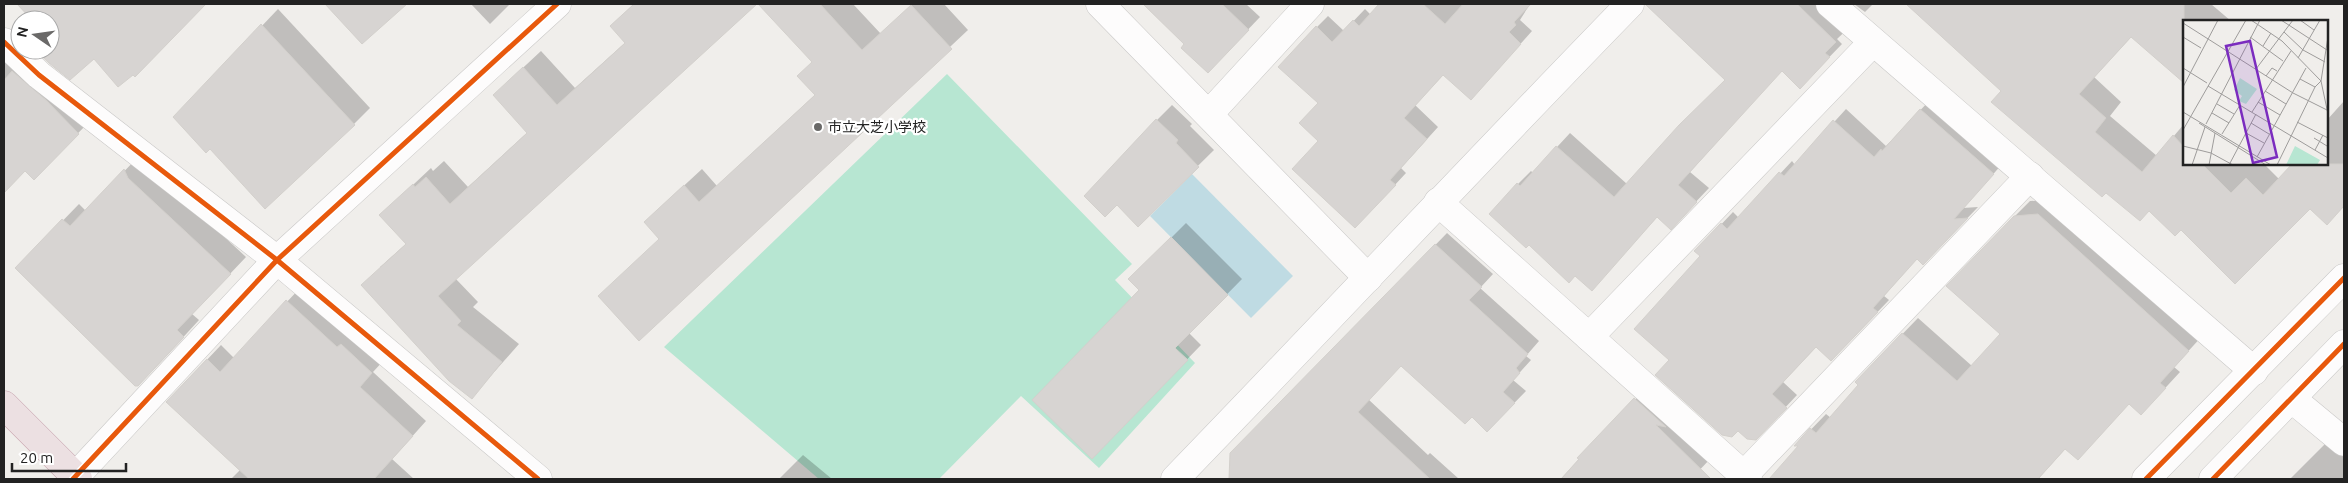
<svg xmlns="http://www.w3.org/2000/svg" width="2348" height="483" font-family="Ubuntu,'Noto Sans JP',sans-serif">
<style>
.pitch{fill:#b7e6d2}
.water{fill:#bfdbe3}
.shadow{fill:#0003}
.building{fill:#d7d4d2;stroke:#d3d0cc}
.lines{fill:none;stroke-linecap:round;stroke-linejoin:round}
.minor-casing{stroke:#c9c8c7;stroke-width:29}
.highway-casing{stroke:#c5a2ac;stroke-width:29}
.minor{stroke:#fdfcfc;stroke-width:28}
.highway{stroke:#ece0e2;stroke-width:28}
.cycleway-casing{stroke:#fff;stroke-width:8}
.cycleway{stroke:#e8590c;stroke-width:5}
.poi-dot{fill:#6a6968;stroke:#fff;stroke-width:2}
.labels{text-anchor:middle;stroke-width:4.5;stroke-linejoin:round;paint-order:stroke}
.poi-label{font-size:14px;fill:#222;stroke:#fff;text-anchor:start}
.inset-road{fill:none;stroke:#9e9c9b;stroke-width:1}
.view{fill:#7b2cbf;fill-opacity:0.15;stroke:#7b2cbf;stroke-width:2.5}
.inset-edge{fill:none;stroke:#222;stroke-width:2.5}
</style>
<rect width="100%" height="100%" fill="#f0eeeb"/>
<polygon class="pitch" points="947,74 1132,264 1115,280 1195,363 1099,468 1021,396 939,479 819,479 664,347"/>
<polygon class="water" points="1192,174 1293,276 1251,318 1150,216"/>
<g class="shadow">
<polygon points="19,4 205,4 135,75 50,39 50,20 33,20"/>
<polygon points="327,4 405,4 362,43"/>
<polygon points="471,4 510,4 490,24"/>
<polygon points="634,4 755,4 455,278 478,302 473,307 519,344 471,398 380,267 407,243 381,215 431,168 433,171 444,161 468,187 528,132 512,78 541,51 575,88 626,42 611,26"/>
<polygon points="759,4 853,4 881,34 913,4 944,4 968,30 639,339 661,239 663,205 702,169 717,186 816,94 813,62"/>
<polygon points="1145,4 1246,4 1260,17 1219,60 1186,44"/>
<polygon points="1381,4 1530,4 1520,20 1532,31 1482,87 1444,74 1415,105 1438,127 1401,168 1406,173 1367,215 1320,141 1317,27 1328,16 1344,31 1365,9 1371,15"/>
<polygon points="1668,4 1836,4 1855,22 1837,39 1842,44 1813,74 1782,69 1690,172 1709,188 1671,228 1658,216 1592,289 1518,184 1531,171 1533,173 1570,133 1627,184 1726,80 1657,15"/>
<polygon points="1854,4 1873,4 1865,12"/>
<polygon points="1958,4 2211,4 2231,21 2184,21 2184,81 2132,36 2094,77 2121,102 2110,116 2157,156 2184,124 2184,164 2264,164 2279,179 2293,164 2327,164 2327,120 2344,101 2344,206 2327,223 2310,207 2181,228 2150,210 2003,91 1935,29"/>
<polygon points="278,9 370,108 354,124 175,117"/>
<polygon points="4,42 90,121 34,178 25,170 4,191"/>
<polygon points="1932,98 2004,162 1963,208 1978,207 1935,252 1917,258 1884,296 1889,300 1843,348 1817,346 1783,382 1797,395 1767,427 1671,360 1701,256 1696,251 1733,212 1739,218 1792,161 1795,165 1846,109 1886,146"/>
<polygon points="1172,105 1192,124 1190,126 1214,150 1138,225 1157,120"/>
<polygon points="138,157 246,257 192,314 199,320 154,369 17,268 79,204 86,211"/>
<polygon points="2053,200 2203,335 2174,367 2180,372 2156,398 2129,403 2078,459 2066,448 2038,479 1794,479 1781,467 1801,446 1796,445 1826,414 1831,418 1860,385 1856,382 1918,318 1972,366 2002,334 2015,216 2030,201"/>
<polygon points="1186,223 1242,279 1189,333 1201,345 1106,443 1141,290 1130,279"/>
<polygon points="1447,233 1493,274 1480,288 1539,341 1526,356 1531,360 1513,380 1526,391 1487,431 1472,416 1401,364 1368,399 1428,455 1430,453 1459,479 1233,479 1230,476 1232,454"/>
<polygon points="301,287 385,359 373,372 426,421 392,459 414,479 231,479 240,470 167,402 221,345 234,358"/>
<polygon points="1647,387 1712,457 1691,479 1561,479"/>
<polygon points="2336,433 2344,434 2344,479 2290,479"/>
<polygon points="803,455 832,479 779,479"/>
</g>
<g class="building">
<polygon points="17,4 206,4 135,77 133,75 118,87 94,59 70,80 49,63 35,50 50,50 50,20 32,20"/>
<polygon points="325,4 407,4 362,44"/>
<polygon points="634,4 757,4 438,296 461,321 457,325 502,362 472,399 449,381 361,285 406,244 379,215 413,184 415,187 426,177 450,204 527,133 493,95 523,67 557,105 625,43 610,26"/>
<polygon points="758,4 820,4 862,50 911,5 952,49 639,341 598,296 659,239 644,222 684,185 699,202 815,95 797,76 812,62"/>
<polygon points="1143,4 1222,4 1249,30 1208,73 1181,48 1184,44"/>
<polygon points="1379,4 1423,4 1445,24 1463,4 1531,4 1514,22 1516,25 1509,32 1521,44 1471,100 1443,75 1404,118 1427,139 1390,180 1396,185 1355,228 1292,169 1318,141 1299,123 1318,103 1278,67 1316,26 1332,42 1353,20 1359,26"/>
<polygon points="1645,4 1797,4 1836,42 1825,53 1830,57 1800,89 1782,71 1678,185 1697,202 1671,230 1657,217 1592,291 1575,276 1569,283 1529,245 1526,248 1489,214 1517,183 1520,186 1556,146 1614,197 1679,125 1725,80"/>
<polygon points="1906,4 2184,4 2184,83 2131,37 2079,94 2106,118 2095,132 2142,172 2173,135 2184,147 2184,164 2202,164 2231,193 2246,178 2263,195 2292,164 2344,164 2344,206 2327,225 2310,209 2235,284 2181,230 2175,236 2149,211 2140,221 2106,193 2102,197 1991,102 2001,91"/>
<polygon points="261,24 355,125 265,209 210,149 206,153 173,117"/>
<polygon points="12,71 46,100 79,134 34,180 25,171 4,193 4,80"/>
<polygon points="1920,109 1994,174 1954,219 1968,218 1923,265 1917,259 1873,308 1878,312 1831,361 1816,347 1772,394 1787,408 1756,440 1747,439 1738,431 1732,437 1722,435 1655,375 1669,360 1634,329 1700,256 1694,251 1721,223 1727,229 1779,172 1784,176 1833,120 1874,157 1881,149 1882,151"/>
<polygon points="1156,119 1178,140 1176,143 1199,167 1138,227 1117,205 1105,217 1084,196"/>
<polygon points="124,169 128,178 231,274 177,330 184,337 138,386 135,386 15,268 62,219 70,226"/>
<polygon points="2038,214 2189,351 2160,383 2166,388 2141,415 2129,404 2078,460 2065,449 2038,479 1769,479 1798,446 1794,446 1810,428 1816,433 1858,385 1855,382 1902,333 1957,381 2000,334 1946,286 2014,216"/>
<polygon points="1171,237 1228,295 1175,348 1188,360 1092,459 1032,400 1139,290 1128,279"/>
<polygon points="1435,244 1482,287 1469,300 1528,354 1516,368 1520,373 1503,392 1515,403 1487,432 1472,417 1465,424 1401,366 1358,412 1430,479 1229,479 1230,453"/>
<polygon points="286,300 337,347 341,344 372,373 360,387 413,436 374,479 249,479 166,402 207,359 220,372"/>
<polygon points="1634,398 1666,427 1656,425 1711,479 1561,479 1579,459 1577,458"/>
</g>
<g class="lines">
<defs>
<g id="minor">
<polyline points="1100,4 1368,278"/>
<polyline points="1830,4 2254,371"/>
<polyline points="4,42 39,75 277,260 538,479"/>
<polyline points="1209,114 1310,4"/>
<polyline points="1438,202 1748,479"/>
<polyline points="1589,337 1873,42"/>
<polyline points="2292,399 2344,442"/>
<polyline points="1744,475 2030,176"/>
<polyline points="73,479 277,260 557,4"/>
<path d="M1175,479C1328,321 1477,161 1630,4"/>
<polyline points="2146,479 2344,278"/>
<polyline points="2213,479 2344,344"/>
</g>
<polyline id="highway" points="4,405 78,479"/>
</defs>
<use href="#minor" class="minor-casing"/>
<use href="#highway" class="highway-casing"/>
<use href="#minor" class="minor"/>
<use href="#highway" class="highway"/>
<defs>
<g id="cycleway">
<polyline points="4,42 39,75 277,260 538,479"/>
<polyline points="73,479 277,260 557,4"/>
<polyline points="2146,479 2344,278"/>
<polyline points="2213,479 2344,344"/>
</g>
</defs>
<use href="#cycleway" class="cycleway-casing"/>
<use href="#cycleway" class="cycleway"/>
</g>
<circle class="poi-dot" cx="818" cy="127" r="5"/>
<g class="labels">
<g class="poi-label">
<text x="828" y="132">市立大芝小学校</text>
</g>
</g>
<g transform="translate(2183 20)">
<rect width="145" height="145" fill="#f0eeeb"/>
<path d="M57,58L74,69L63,84L56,81L59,76L51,70ZM112,126L137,140L134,145H103Z" fill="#b7e6d2"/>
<path class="inset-road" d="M68,0L99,21L138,61L132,67L94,145M98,0L144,30M117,0L131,10M0,3L110,73L144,90M101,12L120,30L142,42M0,17L18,28M67,17L100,41M145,17L138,61L145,94M80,26L88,13M115,38L137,0M0,48L24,63M73,49L110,0M83,56L89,48L94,51M117,59L132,67M25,66L145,138M0,67L35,0M82,71L103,84M75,82L97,95M34,84L51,94M0,92L88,145M69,92L108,31M29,93L46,103M114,102L145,118M16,103L83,145M68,103L86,114M23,104L77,0M0,110L63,0M63,113L81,123M39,114L57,85M131,118L144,126M0,126L28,133L50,145M132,130L140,115M74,137L123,48M9,145L22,107M26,145L32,113M46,145L73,94"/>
<path class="view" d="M67,21L94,137L70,143L43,26Z"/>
<rect width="145" height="145" class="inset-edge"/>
</g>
<rect width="2348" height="483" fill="none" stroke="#222222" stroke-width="10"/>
<g transform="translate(35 35) rotate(283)"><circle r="24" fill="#ffffff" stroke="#a7a7a7"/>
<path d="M0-4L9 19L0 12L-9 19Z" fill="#6a6968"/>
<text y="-8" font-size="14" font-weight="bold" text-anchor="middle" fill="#222222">N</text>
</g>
<path d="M12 463v8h114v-8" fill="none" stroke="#222222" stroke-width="2.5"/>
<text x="20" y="463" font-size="15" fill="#222222" stroke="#ffffff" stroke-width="4" paint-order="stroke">20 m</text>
</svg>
